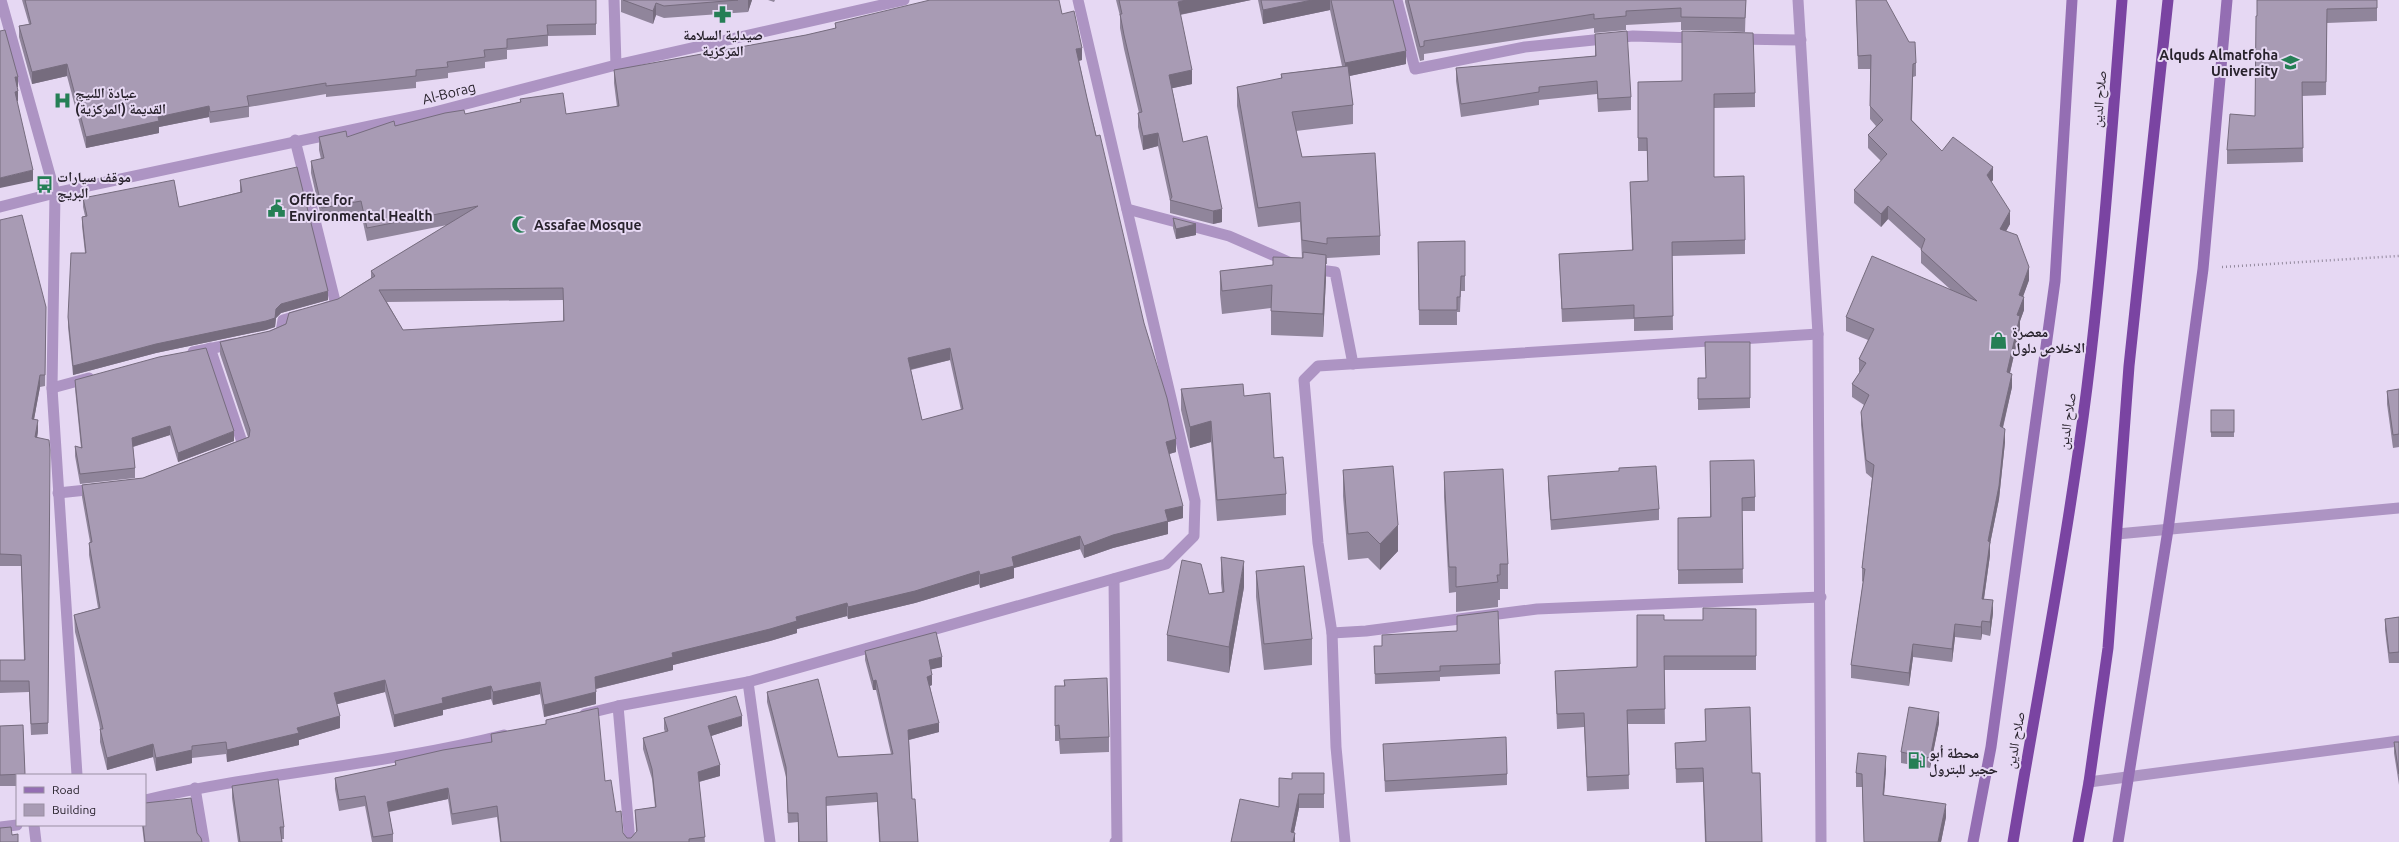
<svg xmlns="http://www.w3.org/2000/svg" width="2399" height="842" font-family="Ubuntu,'Noto Naskh Arabic',sans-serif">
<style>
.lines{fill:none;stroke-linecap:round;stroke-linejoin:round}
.path{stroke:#93899d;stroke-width:2.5;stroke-dasharray:1 3;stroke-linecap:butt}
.service{stroke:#ad94c3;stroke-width:11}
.minor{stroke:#ad94c3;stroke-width:11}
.tertiary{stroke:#ad94c3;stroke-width:11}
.secondary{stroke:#946eb3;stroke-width:11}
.trunk{stroke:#7a44a2;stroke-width:11}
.wall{fill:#90859b;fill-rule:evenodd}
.shaded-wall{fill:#766c7e}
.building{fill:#a89bb4;stroke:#766c7e;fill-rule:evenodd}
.labels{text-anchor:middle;stroke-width:4;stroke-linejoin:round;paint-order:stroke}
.poi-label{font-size:14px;font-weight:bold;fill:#28222c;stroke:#e6d8f3;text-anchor:start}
.street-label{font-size:14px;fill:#28222c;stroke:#e6d8f3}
</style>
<rect width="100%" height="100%" fill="#e6d8f3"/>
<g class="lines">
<polyline class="path" points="2222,267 2399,256"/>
<g class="service">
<polyline points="210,348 243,445 234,448"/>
<polyline points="58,493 96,489"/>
</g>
<g class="minor">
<polyline points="1,0 55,193 52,388 77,775"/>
<polyline points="614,0 616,65"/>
<polyline points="1397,0 1415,69 1525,47 1633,36 1696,38"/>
<polyline points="1798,0 1818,334 1821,842"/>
<polyline points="1739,39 1801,40"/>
<polyline points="295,140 336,305 327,307"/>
<polyline points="1127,209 1229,236 1291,263"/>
<polyline points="1311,269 1335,272 1353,364"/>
<polyline points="273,335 281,332 283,320 300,315"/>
<polyline points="193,352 233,344"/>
<polyline points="52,388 89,378"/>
<polyline points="2117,534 2399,508"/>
<polyline points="1114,579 1117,842 1115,842"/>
<polyline points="1332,633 1366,631 1537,609 1821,597"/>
<polyline points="748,682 770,842"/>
<polyline points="618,706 630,842"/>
<polyline points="585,714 618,706 748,682 1166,564 1194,536 1195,501 1078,0"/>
<polyline points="2089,782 2399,741"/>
<polyline points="195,788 204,842"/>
<path d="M145,800C263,772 386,765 504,735"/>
<polyline points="34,825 36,842"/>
<polyline points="0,827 17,825"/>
<polyline points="1345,842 1336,747 1332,633 1318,543 1304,380 1318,366 1818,334"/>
</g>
<polyline class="tertiary" points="0,207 55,193 431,113 616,65 904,0"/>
<g class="secondary">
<polyline points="1973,842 1991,747 2055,281 2072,0"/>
<polyline points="2118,842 2168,530 2203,269 2227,0"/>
</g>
<g class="trunk">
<path d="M2013,842C2038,691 2068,539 2087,387C2103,258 2112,129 2122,0"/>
<polyline points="2078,842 2089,782 2108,648 2129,366 2168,0"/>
</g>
</g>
<g class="wall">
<polygon points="22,0 596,0 596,35 548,36 548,46 507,50 507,59 485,62 485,68 448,73 448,78 416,82 416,88 326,97 326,94 249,107 249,117 210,123 209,117 159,127 159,133 86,148 67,76 32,84 19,37 19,26 29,24"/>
<polygon points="621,0 752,0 748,12 664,18 656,15 653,24 621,12"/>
<polygon points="768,0 775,0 774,2"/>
<polygon points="1116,0 1251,0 1180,15 1192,84 1172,88 1183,142 1222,222 1213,224 1170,213 1170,201 1158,146 1143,150 1138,127 1138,113 1139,113 1124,49 1120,28 1120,16"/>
<polygon points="1258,0 1393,0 1406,64 1349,76 1353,105 1353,124 1296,131 1302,157 1380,236 1380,255 1327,258 1327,264 1326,264 1326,278 1323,337 1271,335 1271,308 1222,314 1220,294 1220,271 1273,265 1302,258 1300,222 1258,227 1237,106 1237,87 1281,79 1281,74 1342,66 1330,10 1263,24"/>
<polygon points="1405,0 1746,0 1745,32 1681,30 1681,22 1626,25 1626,30 1594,33 1594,28 1424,54 1424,60 1420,61 1405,2"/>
<polygon points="1856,0 1886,0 1916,63 1916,76 1913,77 1912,120 1942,151 1993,180 1991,182 2010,224 2006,231 2029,280 2023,296 2024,310 2020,321 2020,329 2010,373 2012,387 2003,428 2005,442 1999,499 1990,544 1990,555 1984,599 1993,613 1990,636 1982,634 1981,640 1955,637 1952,662 1913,657 1909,686 1851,678 1851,665 1863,582 1862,581 1862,568 1872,478 1866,473 1861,425 1861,412 1864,405 1852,397 1852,384 1860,372 1859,372 1859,359 1868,340 1846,331 1846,317 1950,289 1921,263 1921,249 1888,219 1881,227 1854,203 1854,190 1881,161 1868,148 1868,135 1876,126 1870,119 1870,69 1858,69"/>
<polygon points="2257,0 2377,0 2377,21 2327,23 2326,95 2302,96 2303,162 2227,164 2227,150 2255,116 2257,16"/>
<path d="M1062,14L1082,60L1079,61L1087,98L1176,452L1169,454L1183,518L1168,522V534L1113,548L1084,558L1080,549L1014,568V578L980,588L979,584L915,603L848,619L847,616L797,629V633L770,641L673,665V670L596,689V704L544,717L540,694L493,705L491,699L443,710V715L394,727L385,692L337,704L340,728L299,740V745L227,762L226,754L192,758V763L156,771L153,757L107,770L100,742V729L99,723L75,632L74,615L98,608L89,555V543L90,542L82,497V485L143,478L248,437L220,354V342L270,331L338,299L371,278V271L447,225L367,241L361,213L322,221L311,173V161L321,159L319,150V137H347L395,126L465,114L520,102V99L566,114L617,107L614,83V70L806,35L835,29V23ZM563,300V321L403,330L387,302ZM950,360L961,410L922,420L911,370Z"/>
<polygon points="1595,34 1631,97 1631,110 1598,112 1597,94 1539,100 1539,105 1461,117 1456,81 1456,68 1595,56"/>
<polygon points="1638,82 1755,93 1755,107 1714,108 1714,177 1745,240 1745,254 1672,256 1673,330 1634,331 1634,319 1562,322 1559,254 1632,250 1630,182 1648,181 1647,151 1638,151"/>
<polygon points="240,180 328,300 281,313 276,318 275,327 266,330 156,353 73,375 68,327 68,317 85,253 82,226 82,217 85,216 83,207 83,198 179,207 240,192"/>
<polygon points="1173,218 1196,235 1176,239 1173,228"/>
<polygon points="0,220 46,307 45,386 40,387 34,419 38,431 37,438 49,440 48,734 31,735 29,692 0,693 0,660 24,660 21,566 0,566"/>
<polygon points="1465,241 1465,291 1461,291 1460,312 1457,312 1457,325 1419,325 1418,242"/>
<polygon points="1750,342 1750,408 1698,410 1698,378 1706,378"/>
<polygon points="75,380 234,441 178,462 170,435 133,447 135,468 135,478 80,484 75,456 75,446 81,448 75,389"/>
<polygon points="1181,389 1244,396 1274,458 1286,494 1286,515 1217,521 1211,442 1190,448 1181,410"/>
<polygon points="2399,389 2399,447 2393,448 2387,404 2387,391"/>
<rect x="2211" y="410" width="23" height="27"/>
<polygon points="1710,461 1755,497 1755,511 1742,511 1743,583 1678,584 1678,518 1710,517"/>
<polygon points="1343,470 1398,551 1380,570 1368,558 1348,560 1343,496"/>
<polygon points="1444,472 1508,564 1508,589 1500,589 1500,600 1498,600 1498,607 1456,612 1456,592 1449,593 1444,497"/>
<polygon points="1548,476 1659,509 1659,520 1551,530 1548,487"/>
<polygon points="1221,557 1244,587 1229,673 1167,661 1167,635 1209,594 1222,592 1221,583"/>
<polygon points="1256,571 1312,639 1312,665 1264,670 1256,597"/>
<polygon points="1756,609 1756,670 1664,670 1665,724 1628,724 1629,789 1587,791 1584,727 1557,729 1555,671 1637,667 1664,620 1703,620"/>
<polygon points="1457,616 1500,664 1500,674 1440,677 1440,681 1375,684 1374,646 1382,646 1457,631"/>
<polygon points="2399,617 2399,663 2389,663 2385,630 2385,619"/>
<polygon points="865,651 942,667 931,669 932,685 930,686 939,732 909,740 912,799 918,842 879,842 877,802 826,806 827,842 798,842 798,822 788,823 786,777 767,702 767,692 838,757 891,754 876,690 873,690 865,660"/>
<polygon points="1064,680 1109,737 1109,752 1060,754 1059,741 1055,741 1055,686 1064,686"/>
<polygon points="1705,709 1752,773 1762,842 1705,842 1703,782 1676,783 1675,743 1706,741"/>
<polygon points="664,718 742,726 711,736 720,776 699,782 705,842 500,842 497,817 452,825 448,799 389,812 393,834 393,842 372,842 365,806 339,811 335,789 335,778 395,766 395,761 491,742 491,734 546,724 546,720 605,781 623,833 627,838 631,838 636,832 635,810 655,807 652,779 643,749 643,738 665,732 664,729"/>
<polygon points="1939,723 1930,768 1901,763 1901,752"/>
<polygon points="23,725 25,775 17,775 17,786 0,786 0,726"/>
<polygon points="2394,742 2399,742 2399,785 2394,753"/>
<polygon points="1383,744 1507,774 1507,785 1385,792"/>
<polygon points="1886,769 1884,795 1946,817 1941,842 1864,842 1862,787 1856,787 1856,773"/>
<polygon points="1324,773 1324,808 1299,808 1294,832 1295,842 1279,807 1292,779"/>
<polygon points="232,786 284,827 284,839 282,839 282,842 238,842 232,798"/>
<polygon points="142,825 197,833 202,842 144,842"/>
</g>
<g class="shaded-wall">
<polygon points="748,0 752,0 748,12"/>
<polygon points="1186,0 1251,0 1178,15 1178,2"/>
<polygon points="1312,0 1330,0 1330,10 1263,24 1263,10"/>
<polygon points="656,3 656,15 653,24 653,11"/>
<polygon points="1082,48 1082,60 1076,61 1076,49"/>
<polygon points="1406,51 1406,64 1345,77 1345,63"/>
<polygon points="67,64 67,76 32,84 32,72"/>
<polygon points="1192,70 1192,84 1169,89 1169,75"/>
<rect x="15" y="77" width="3" height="10"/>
<polygon points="18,91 18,101 15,102 15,92"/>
<polygon points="209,106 209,117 159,127 159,133 86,148 86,137 158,117"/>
<polygon points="1158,133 1158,146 1143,150 1143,136"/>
<polygon points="1993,167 1993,180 1987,188 1987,175"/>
<polygon points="33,170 33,181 0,188 0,178"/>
<polygon points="1888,206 1888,219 1881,227 1881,214"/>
<polygon points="1222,209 1222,222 1213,224 1213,211"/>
<polygon points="2010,211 2010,224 2000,242 2000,229"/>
<polygon points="1196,224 1196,235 1176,239 1176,229"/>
<polygon points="1326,255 1326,278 1323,337 1323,314"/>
<polygon points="2029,267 2029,280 2019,308 2019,295"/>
<polygon points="328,291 328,300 281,313 276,318 275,327 266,330 156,353 73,375 73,366 156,344 276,309 281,304"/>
<polygon points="2024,297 2024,310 2020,321 2020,329 2007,385 2007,372 2017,315"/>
<polygon points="950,348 950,360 908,370 908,358"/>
<polygon points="2012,374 2012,387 2000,439 2000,426"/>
<polygon points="40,375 40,387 32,430 32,419"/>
<polygon points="38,420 38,431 35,449 35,437"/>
<polygon points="1211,421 1211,442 1190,448 1190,427"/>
<polygon points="170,426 170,435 132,447 132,438"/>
<polygon points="2005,429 2005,442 1999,499 1990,544 1990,555 1982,612 1982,599 1988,541"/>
<polygon points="234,431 234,441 178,462 178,453"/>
<polygon points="1176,439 1176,452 1166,455 1166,442"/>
<polygon points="1183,506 1183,518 1168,522 1168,534 1113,548 1084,558 1084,546 1165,510"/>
<polygon points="1398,525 1398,551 1380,570 1380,544"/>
<polygon points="1080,536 1080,549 1014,568 1014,578 980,588 980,575 1012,557"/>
<polygon points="1244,561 1244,587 1229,673 1229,647"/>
<polygon points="979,571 979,584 915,603 848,619 848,607"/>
<polygon points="1993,600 1993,613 1990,636 1990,622"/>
<polygon points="847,603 847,616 797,629 797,633 770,641 673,665 673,670 595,689 595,677 672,653 796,617"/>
<polygon points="1982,621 1982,634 1981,640 1981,627"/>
<polygon points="1955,624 1955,637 1952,662 1952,649"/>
<polygon points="1913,644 1913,657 1909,686 1909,673"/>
<polygon points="942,657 942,667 929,670 929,660"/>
<polygon points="932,675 932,685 927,687 927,677"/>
<polygon points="385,680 385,692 334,705 334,693"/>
<polygon points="876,680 876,690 873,690 873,681"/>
<polygon points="540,682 540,694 493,705 493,692"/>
<polygon points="491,686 491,699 443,710 443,715 394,727 394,715 442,698"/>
<polygon points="596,692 596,704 544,717 544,705"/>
<polygon points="1939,712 1939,723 1930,768 1930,758"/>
<polygon points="340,716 340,728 299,740 299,745 227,762 227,750 297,728"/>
<polygon points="742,716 742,726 708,737 708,726"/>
<polygon points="939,723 939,732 908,740 908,730"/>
<polygon points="153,744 153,757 107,770 107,758"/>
<polygon points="192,750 192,763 156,771 156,758"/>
<polygon points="1886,756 1886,769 1883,808 1883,795"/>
<polygon points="720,765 720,776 698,782 698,772"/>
<polygon points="448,788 448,799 387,812 387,802"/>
<polygon points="1299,794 1299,808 1292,842 1291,832"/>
<polygon points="1946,804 1946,817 1941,842 1938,842"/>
<polygon points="1295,833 1295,842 1293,842"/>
</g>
<g class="building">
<polygon points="25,0 596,0 596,24 547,25 548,35 507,39 507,48 484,50 485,57 447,62 448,67 416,70 416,76 326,86 326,83 247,96 249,106 210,112 209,106 158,117 159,121 86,137 67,64 32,72 19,26 31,24"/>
<polygon points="623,0 738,0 664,6 656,3 653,11"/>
<path d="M930,0H1059L1062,14L1074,11L1082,48L1076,49L1087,98L1096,136L1100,135L1144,323L1167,398L1176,439L1166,442L1183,506L1165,510L1168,521L1113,535L1084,546L1080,536L1012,557L1014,566L980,575L979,571L915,591L848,607L847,603L796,617L797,621L770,629L672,653L673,657L595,677L596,692L544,705L540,682L493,692L491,686L442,698L443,703L394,715L385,680L334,693L340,716L297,728L299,733L227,750L226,742L192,746V750L156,758L153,744L107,758L100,729H103L99,711L75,619L74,615L100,608L89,543L92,542L82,485L143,478L249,437L250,430L220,342L270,331L286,324L289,313L338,299L375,276L371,271L478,206L367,228L361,201L322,208L311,161L324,158L319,137L346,131L347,137L394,121L395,126L445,113L464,110L465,114L521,102L520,99L563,93L566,114L619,106L614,70L806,35L836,28L835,23ZM563,288L564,321L403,330L379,290ZM950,348L963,409L922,420L908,358Z"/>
<polygon points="1119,0 1186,0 1178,2 1192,70 1169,75 1183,142 1207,136 1222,209 1213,211 1170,200 1172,197 1158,133 1143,136 1138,113 1142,112 1124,35 1120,14 1122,14"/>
<polygon points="1261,0 1312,0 1263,10"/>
<polygon points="1331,0 1393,0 1406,51 1345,63"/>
<polygon points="1408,0 1746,0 1745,18 1681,17 1681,8 1626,11 1626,16 1594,19 1594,14 1424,41 1424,46 1420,47"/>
<polygon points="1856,0 1886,0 1909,42 1915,42 1916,63 1913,64 1911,120 1942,151 1953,137 1993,167 1987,175 2010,211 2000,229 2017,235 2029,267 2019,295 2024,297 2017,315 2020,316 2007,372 2012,374 2000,426 2005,429 1999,486 1988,541 1990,542 1982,599 1993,600 1990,622 1982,621 1981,627 1955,624 1952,649 1913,644 1909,673 1851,665 1865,569 1862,568 1874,465 1866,460 1861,412 1869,395 1852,384 1866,363 1859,359 1874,329 1846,317 1872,256 1977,301 1921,250 1925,239 1888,206 1881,214 1854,190 1887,154 1868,135 1883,120 1870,106 1871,55 1858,56"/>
<polygon points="2257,0 2377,0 2377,8 2327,9 2326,82 2302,82 2303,148 2227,150 2230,114 2255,116 2256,16 2257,16"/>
<polygon points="5,30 18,77 15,77 18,91 15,92 33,170 0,178 0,31"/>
<polygon points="1627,31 1631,97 1598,99 1597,81 1539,87 1539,92 1461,104 1456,68 1596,56 1595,34"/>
<polygon points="1682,31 1753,33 1755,93 1714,94 1714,177 1744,176 1745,240 1672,242 1673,316 1634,318 1634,305 1562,309 1559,254 1633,250 1630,182 1648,181 1647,138 1638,138 1638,82 1682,81"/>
<polygon points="1348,66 1353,105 1292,112 1302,157 1375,153 1380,236 1327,238 1327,244 1302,240 1300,202 1258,208 1237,87 1282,78 1281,74"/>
<polygon points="297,167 328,291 281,304 276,309 275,318 266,321 156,344 73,366 68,317 71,253 86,253 82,217 87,216 83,198 174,180 179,207 242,192 240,180"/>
<polygon points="22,215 46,307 45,375 40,375 32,419 38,420 35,437 49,440 50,450 48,723 31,724 29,681 0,681 0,660 25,660 21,555 0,554 0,220"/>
<polygon points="1173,218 1196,224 1176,229"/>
<polygon points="1465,241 1465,276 1461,276 1460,297 1457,297 1457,310 1419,310 1418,242"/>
<polygon points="1303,252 1326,255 1323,314 1271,311 1272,285 1222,291 1220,271 1273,265 1273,257 1303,258"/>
<polygon points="1705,342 1750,342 1750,398 1698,399 1698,378 1706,378"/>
<polygon points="206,348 234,431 178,453 170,426 132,438 135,468 80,474 75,446 82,448 75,380 159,357"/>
<polygon points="1243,384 1244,396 1270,393 1274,458 1283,457 1286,494 1217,500 1211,421 1190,427 1181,389"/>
<polygon points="2399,389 2399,434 2393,435 2387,391"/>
<rect x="2211" y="410" width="23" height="22"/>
<polygon points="1754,460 1755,497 1742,498 1743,569 1678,570 1678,518 1711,517 1710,461"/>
<polygon points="1393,466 1398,525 1380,544 1368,532 1348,534 1343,470"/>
<polygon points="1656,466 1659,509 1551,520 1548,476 1619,471 1619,468"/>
<polygon points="1503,469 1508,564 1500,564 1500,575 1497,575 1498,582 1456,587 1456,567 1449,567 1444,472"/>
<polygon points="1221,557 1244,561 1229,647 1167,635 1182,560 1201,564 1209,594 1224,592"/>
<polygon points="1304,566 1312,639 1264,644 1256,571"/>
<polygon points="1703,608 1756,609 1756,656 1664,656 1665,709 1627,710 1629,775 1587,777 1584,713 1557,714 1555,671 1637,667 1637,615 1664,615 1664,620 1703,620"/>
<polygon points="1498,611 1500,664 1440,666 1440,671 1375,674 1374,646 1382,646 1382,635 1457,631 1457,616"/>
<polygon points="2399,617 2399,652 2389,653 2385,619"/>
<polygon points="936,632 942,657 929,660 932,675 927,677 939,723 908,730 912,799 915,799 918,842 880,842 877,793 826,797 827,842 799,842 798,813 788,813 786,767 767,692 818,679 838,757 893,754 876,680 873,681 865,651"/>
<polygon points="1107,678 1109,737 1060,739 1059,725 1055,726 1055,686 1065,686 1064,680"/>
<polygon points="736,696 742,716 708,726 720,765 698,772 705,837 689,839 689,842 501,842 497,806 452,814 448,788 387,802 393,834 373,837 365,796 339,800 335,778 396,765 395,761 443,750 492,742 491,734 546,724 546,720 598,708 605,781 611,780 616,812 621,811 623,833 627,838 631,838 637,831 635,810 656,807 652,769 643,738 668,731 664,718"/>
<polygon points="1750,707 1752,773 1760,773 1762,842 1706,842 1703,768 1676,769 1675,743 1706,741 1705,709"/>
<polygon points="1909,707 1939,712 1930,758 1901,752"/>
<polygon points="23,725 25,774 0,775 0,726"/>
<polygon points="1506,737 1507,774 1385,781 1383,744"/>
<polygon points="2394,742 2399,742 2399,774"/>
<polygon points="1858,753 1886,756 1883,795 1946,804 1938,842 1864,842 1862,774 1856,773"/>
<polygon points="1292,773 1324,773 1324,794 1299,794 1291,832 1295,833 1293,842 1231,842 1240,799 1279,807 1279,778 1292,779"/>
<polygon points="278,779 284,827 280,827 282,842 240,842 232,786"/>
<polygon points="191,798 197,833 201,838 202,842 145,842 143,825 145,825 145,803"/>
<polygon points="11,827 12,835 18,834 18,842 0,842 0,828"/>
</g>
<defs>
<symbol id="pharmacy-bare" viewBox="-9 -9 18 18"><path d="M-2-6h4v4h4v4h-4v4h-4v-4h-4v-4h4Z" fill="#257f55" stroke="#e6d8f3" stroke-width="2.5" paint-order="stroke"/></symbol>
<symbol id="university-bare" viewBox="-9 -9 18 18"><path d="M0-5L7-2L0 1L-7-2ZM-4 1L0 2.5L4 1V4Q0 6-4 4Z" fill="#257f55" stroke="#e6d8f3" stroke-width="2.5" paint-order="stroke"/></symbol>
<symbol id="hospital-bare" viewBox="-9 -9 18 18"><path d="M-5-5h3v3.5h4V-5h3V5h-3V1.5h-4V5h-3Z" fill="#257f55" stroke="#e6d8f3" stroke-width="2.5" paint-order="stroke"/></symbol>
<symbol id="bus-bare" viewBox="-9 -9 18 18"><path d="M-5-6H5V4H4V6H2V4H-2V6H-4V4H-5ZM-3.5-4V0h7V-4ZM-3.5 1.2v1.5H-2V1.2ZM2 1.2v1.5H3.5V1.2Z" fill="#257f55" stroke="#e6d8f3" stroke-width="2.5" paint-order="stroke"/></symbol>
<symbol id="civic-bare" viewBox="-9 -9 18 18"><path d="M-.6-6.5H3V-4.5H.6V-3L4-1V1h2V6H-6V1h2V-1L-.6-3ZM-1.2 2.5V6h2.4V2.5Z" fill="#257f55" stroke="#e6d8f3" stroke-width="2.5" paint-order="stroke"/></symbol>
<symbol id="mosque-bare" viewBox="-9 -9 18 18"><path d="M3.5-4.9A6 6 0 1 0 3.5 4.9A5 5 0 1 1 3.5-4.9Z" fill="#257f55" stroke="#e6d8f3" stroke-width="2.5" paint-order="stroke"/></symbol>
<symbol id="shop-bare" viewBox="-9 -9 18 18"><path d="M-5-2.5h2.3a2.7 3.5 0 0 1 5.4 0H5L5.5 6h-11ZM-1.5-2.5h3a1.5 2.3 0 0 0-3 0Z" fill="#257f55" stroke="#e6d8f3" stroke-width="2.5" paint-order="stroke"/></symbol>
<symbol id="fuel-bare" viewBox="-9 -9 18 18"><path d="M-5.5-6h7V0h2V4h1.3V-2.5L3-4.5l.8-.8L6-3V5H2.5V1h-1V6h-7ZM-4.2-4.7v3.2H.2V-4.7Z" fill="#257f55" stroke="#e6d8f3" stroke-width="2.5" paint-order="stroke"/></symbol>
</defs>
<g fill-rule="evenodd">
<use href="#pharmacy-bare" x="710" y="2" width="25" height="25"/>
<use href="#university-bare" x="2278" y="50" width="25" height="25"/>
<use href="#hospital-bare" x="50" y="88" width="25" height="25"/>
<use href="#bus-bare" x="32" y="172" width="25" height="25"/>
<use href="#civic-bare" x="264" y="196" width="25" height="25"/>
<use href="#mosque-bare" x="508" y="212" width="25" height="25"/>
<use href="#shop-bare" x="1986" y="328" width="25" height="25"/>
<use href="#fuel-bare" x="1904" y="748" width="25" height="25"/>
</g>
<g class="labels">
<g class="poi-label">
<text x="723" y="40" text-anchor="middle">صيدلية السلامة<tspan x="723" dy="16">المركزية</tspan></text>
<text x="2278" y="60" text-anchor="end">Alquds Almatfoha<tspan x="2278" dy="16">University</tspan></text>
<text x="75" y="98">عيادة اللىيج<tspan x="75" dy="16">القديمة (المركزية)</tspan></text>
<text x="57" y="182">موقف سيارات<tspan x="57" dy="16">البريج</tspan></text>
<text x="289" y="205">Office for<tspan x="289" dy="16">Environmental Health</tspan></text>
<text x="534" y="230">Assafae Mosque</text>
<text x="2012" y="337">معصرة<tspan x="2012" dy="16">الاخلاص دلول</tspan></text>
<text x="1929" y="758">محطة أبو<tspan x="1929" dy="16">حجير للبترول</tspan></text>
</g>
<g class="street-label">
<text transform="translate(449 93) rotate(-14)" y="5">Al-Borag</text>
<text transform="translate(2099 99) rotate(-85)" y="5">صلاح الدين</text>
<text transform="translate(2067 421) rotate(-82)" y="5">صلاح الدين</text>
<text transform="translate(2015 740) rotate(-80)" y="5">صلاح الدين</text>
</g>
</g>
<rect x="16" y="774" width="130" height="52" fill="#e6d8f3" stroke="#9a8fa3"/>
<rect x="24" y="787" width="20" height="6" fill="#946eb3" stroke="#9a8fa3"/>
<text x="52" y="794" font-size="12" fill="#28222c">Road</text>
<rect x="24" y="804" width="20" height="12" fill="#a89bb4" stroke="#9a8fa3"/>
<text x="52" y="814" font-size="12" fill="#28222c">Building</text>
</svg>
